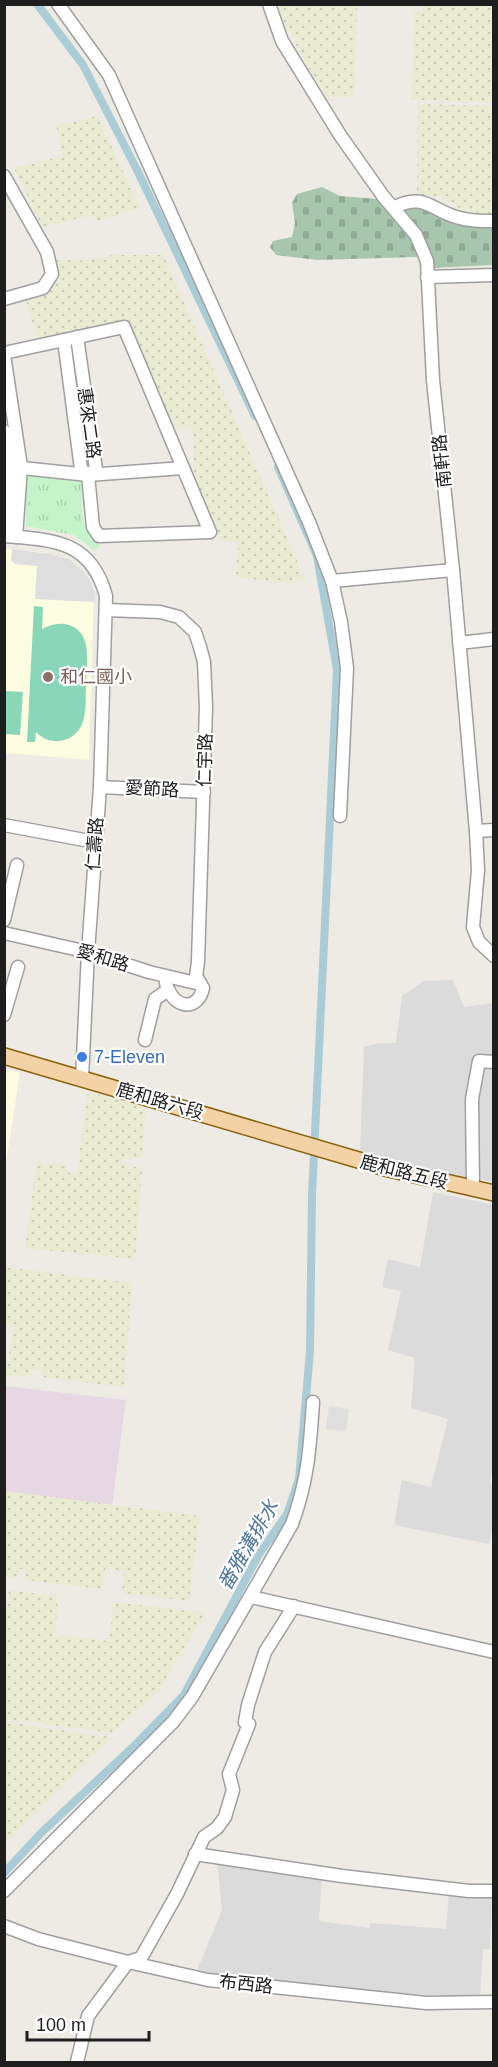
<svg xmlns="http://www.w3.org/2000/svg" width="498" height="2067" font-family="Helvetica,'Noto Sans TC',sans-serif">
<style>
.residential{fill:#dcdbdb}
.industrial{fill:#e6d7e3}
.education{fill:#fbfce0}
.farmland{fill:url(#farmland-dots)}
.cemetery{fill:url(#cemetery-stones)}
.park{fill:url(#park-tufts)}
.pitch{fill:#8ad6b9}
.parking{fill:#dedede}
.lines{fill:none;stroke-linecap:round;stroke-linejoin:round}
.canal{stroke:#a9ccd7;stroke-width:8}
.minor-casing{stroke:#9f9f9f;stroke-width:15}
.major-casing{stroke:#89620e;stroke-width:18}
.minor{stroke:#fff;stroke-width:12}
.major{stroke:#f3d2a5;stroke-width:15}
.education-dot{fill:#8d6e63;stroke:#fff;stroke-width:2}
.shop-dot{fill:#3f7fe0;stroke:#fff;stroke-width:2}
.labels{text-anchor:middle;stroke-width:4.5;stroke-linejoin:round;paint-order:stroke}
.street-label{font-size:18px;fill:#1e1e1e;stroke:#fff}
.education-label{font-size:18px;fill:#785e54;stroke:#fff;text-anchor:start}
.shop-label{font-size:18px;fill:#366cbe;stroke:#fff;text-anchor:start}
.water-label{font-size:20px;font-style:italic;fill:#50769d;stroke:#fff}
</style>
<defs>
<pattern id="farmland-dots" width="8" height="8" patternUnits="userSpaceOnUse" patternTransform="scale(1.5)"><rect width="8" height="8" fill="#e9ebd2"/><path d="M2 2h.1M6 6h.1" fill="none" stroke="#c7c9b4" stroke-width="1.8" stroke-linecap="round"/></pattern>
<pattern id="cemetery-stones" width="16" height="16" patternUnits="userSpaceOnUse" patternTransform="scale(1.5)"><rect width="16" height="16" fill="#a8c5ad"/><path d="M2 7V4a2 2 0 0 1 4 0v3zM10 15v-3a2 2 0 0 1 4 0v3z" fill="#90a994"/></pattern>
<pattern id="park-tufts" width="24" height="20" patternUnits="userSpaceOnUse" patternTransform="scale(1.5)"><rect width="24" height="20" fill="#c6f4ca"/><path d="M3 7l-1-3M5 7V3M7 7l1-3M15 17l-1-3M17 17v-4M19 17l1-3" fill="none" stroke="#aad1ad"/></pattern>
</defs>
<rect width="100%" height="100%" fill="#eeebe5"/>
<g class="residential">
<polygon points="453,980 464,1007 493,1003 493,1182 409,1166 360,1152 364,1047 379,1043 396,1043 402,996 424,981"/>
<polygon points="433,1192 493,1205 494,1462 490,1483 493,1485 494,1520 489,1544 394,1525 402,1480 431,1487 448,1419 411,1408 415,1358 388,1350 401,1291 382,1287 388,1259 420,1267"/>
<polygon points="217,1861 322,1876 319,1921 369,1928 371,1923 446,1929 449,1892 492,1892 490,1949 483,1949 480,1997 383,1993 201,1975 198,1968 222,1910"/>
</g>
<polygon class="industrial" points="5,1386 126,1400 112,1505 5,1491"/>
<g class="education">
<polygon points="4,549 40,552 69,559 84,572 94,591 89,760 5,753"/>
<polygon points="5,1069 20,1073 5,1169 4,1069"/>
</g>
<g class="farmland">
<polygon points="278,5 357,5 354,97 327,97 308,67 281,16"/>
<polygon points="424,5 493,5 493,102 412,100 414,11 422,12"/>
<polygon points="418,104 493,106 493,215 471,215 440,196 417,195"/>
<polygon points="97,116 140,208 96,221 93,215 42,227 14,168 63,156 56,126"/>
<polygon points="114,255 163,255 304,577 293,584 236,577 238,542 219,540 193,478 194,453 192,427 172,428 127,319 38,341 25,297 45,292 51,286 54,280 53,259 78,261"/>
<polygon points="88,1092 146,1107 142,1158 123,1158 122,1165 142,1168 135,1259 25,1248 37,1162 66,1166 68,1173 77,1172"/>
<polygon points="5,1267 132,1283 124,1387 41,1377 42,1370 32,1369 31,1377 5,1375 14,1327 5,1325"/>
<polygon points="5,1491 200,1516 189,1601 122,1593 124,1571 105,1568 102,1589 26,1580 26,1569 19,1569 16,1579 5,1577"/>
<polygon points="9,1590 58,1596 55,1635 109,1641 114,1602 205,1613 158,1691 112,1733 5,1719 4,1632"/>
<polygon points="5,1722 111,1737 5,1843 4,1722"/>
</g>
<g class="cemetery">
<polygon points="322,187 340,196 378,199 414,239 417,257 317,260 276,255 270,247 273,241 292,237 295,223 292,203 297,194"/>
<path d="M411,207L425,209L453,222L493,225V265L432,268C430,241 420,229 403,209Z"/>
</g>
<polygon class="park" points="25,475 81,482 83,521 102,542 95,551 74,535 26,526"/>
<g class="pitch">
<path d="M34,606L43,607L42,629C50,625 59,622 69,625C94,633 86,666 86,687C85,699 87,713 82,724C74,743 50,747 36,732L35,742H27Z"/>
<polygon points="5,691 23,692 20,735 5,734"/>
</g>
<g class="parking">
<polygon points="12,549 50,554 69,559 84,572 90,581 94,591 95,602 35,599 37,566 15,564 11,560"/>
<polygon points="329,1406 349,1409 346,1431 326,1429"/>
</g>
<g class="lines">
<g class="canal">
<polyline points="37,4 83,65 137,170 255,416"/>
<polyline points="4,1873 42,1832 133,1747 184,1695 258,1556 287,1514 299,1479 310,1351 312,1196 337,670 317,556 278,467"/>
</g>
<defs>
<g id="minor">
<polyline points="58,4 109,75 309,522 332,581 341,622 347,668 340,816"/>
<polyline points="269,4 282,41 340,135 383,196 416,235 427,261 433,380 453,570 476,831 478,870 473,927 479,942 494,956"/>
<polyline points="4,176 47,252 52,274 43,288 4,299"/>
<path d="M393,208C423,192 430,209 456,217C469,221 480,221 494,221"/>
<polyline points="427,277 494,275"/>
<polyline points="77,337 96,469 88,475"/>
<polyline points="64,340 81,469 88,475"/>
<polyline points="4,353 124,327 210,532 99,536 93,527 88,475"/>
<polyline points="4,355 21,467 16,537"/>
<polyline points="4,431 10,467 6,536"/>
<polyline points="4,466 88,475 183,468"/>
<path d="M4,536C53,540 91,540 106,596L100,787L88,952L82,1079"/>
<polyline points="332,581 453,570"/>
<path d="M106,610L160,612L179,617L195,632L200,647L204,662L206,707L198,962L196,976L203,988C198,1010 178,1009 169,991C166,987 166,981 165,977"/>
<polyline points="459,643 494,639"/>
<polyline points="100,787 204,792"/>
<polyline points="4,825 95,842"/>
<polyline points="476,831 494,830"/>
<polyline points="4,920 17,865"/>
<polyline points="4,933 88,952 149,972 200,984"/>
<polyline points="4,1015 18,967"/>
<polyline points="145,1040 155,999 168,990"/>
<polyline points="473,1189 472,1099 479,1061 494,1062"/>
<polyline points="251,1597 494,1652"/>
<polyline points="195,1854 342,1876 469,1891 494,1891"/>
<path d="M4,1891L173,1722L192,1697L292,1524C308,1480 310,1448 313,1402"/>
<polyline points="4,1926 38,1939 128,1962 208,1980 426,2003 494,2002"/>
<polyline points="77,2062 88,2016 128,1962 141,1958 177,1894 204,1837 217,1828 225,1817 233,1790 229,1774 249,1724 245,1722 248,1705 265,1652 294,1606"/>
</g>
<polyline id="major" points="4,1056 389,1169 494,1193"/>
</defs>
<use href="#minor" class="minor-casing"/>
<use href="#major" class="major-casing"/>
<use href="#minor" class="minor"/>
<use href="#major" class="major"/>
</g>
<circle class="education-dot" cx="48" cy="677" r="6"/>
<circle class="shop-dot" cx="82" cy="1057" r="6"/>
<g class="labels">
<g class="street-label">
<text transform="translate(89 423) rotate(82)" y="6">惠來二路</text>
<text transform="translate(442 461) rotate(-96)" y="6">南軒路</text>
<text transform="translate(205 760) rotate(-88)" y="6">仁宇路</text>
<text transform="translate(152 789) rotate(3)" y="6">愛節路</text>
<text transform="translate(95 844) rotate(-86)" y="6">仁壽路</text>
<text transform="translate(103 958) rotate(17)" y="6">愛和路</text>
<text transform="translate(160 1101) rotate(16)" y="6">鹿和路六段</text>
<text transform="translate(404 1172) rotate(14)" y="6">鹿和路五段</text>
<text transform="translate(246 1984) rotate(6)" y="6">布西路</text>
</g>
<g class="education-label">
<text x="60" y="683">和仁國小</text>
</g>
<g class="shop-label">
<text x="94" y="1063">7-Eleven</text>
</g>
<g class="water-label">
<text transform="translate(248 1545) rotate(-60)" y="7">番雅溝排水</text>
</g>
</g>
<rect width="498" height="2067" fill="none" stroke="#1e1e1e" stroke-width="12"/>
<path d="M27 2031v9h122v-9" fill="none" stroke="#1e1e1e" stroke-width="3"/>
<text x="36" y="2031" font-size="18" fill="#1e1e1e" stroke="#ffffff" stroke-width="4.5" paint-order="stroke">100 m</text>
</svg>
